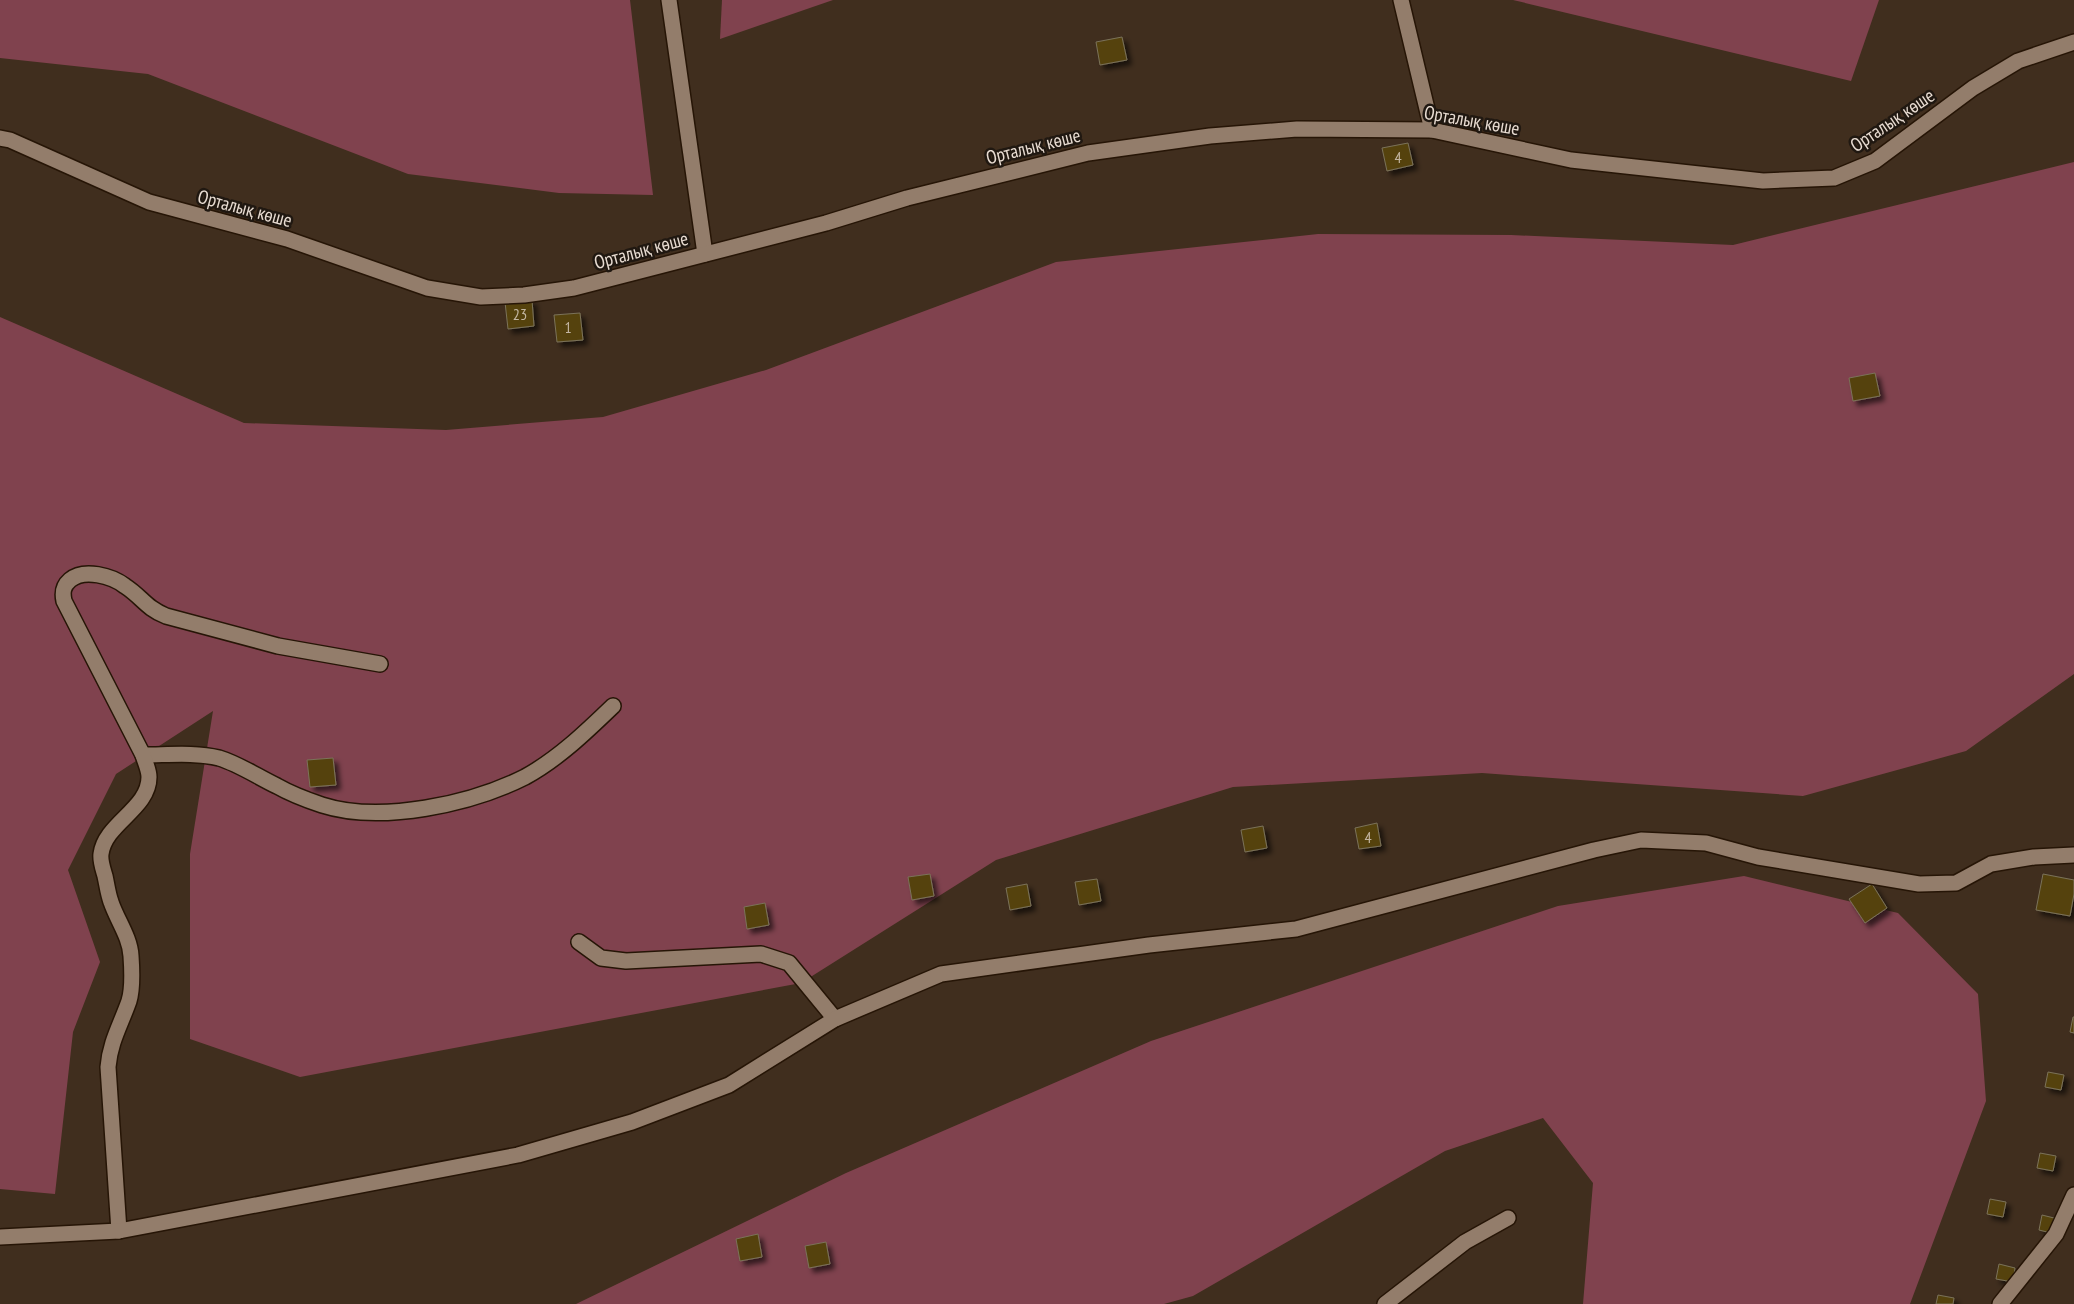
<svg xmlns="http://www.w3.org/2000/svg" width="2074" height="1304" font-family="'PT Sans Narrow',sans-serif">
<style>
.green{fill:#80424e}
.building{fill:#554310;stroke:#7b7259;filter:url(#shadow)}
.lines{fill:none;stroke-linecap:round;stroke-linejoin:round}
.minor-casing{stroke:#261506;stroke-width:18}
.minor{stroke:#937d6b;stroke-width:15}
.labels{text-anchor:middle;stroke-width:5;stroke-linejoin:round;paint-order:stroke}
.number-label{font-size:16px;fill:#c3b6a2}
.street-label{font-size:19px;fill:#e8dcd2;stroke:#201811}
</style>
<defs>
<filter id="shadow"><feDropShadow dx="4.5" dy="4.5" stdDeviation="2.5" flood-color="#0009"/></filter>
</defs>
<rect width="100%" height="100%" fill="#402e1e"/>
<g class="green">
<polygon points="0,0 630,0 653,195 559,193 408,174 148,74 0,58"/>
<polygon points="722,0 833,0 720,39"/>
<polygon points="1513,0 1879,0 1851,81"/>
<polygon points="2074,162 2074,674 1966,751 1803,796 1482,773 1233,787 996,860 801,983 300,1077 190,1039 190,854 213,711 116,774 68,870 100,962 73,1032 55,1194 0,1189 0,317 244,423 446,430 603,417 766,370 1056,262 1318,234 1511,235 1733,245"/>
<polygon points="1744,876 1898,913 1978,994 1986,1101 1910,1304 1583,1304 1593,1183 1543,1118 1445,1151 1193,1296 1164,1304 576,1304 846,1173 1151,1041 1558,906"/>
</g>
<g class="building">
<polygon points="1122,37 1127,60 1100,65 1096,42"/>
<polygon points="1408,143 1413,165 1387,171 1382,148"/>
<polygon points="532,300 534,326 508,329 505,302"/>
<polygon points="580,313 583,340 557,342 554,315"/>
<polygon points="1875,373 1880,396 1853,401 1849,378"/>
<polygon points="333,758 336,785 310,787 307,760"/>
<polygon points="1377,823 1381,846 1359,849 1355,828"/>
<polygon points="1263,826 1267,848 1245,852 1241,830"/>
<polygon points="930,874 934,896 912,900 908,877"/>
<polygon points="2043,874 2074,880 2074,894 2070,916 2036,910"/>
<polygon points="1097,879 1101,901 1079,905 1075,882"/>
<polygon points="1027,884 1031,906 1010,910 1006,888"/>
<polygon points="1872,884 1887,908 1865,923 1849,899"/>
<polygon points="765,903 769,925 747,929 744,907"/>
<polygon points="2073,1017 2074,1017 2074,1033 2070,1032"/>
<polygon points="2048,1072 2064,1075 2061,1090 2045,1087"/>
<polygon points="2040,1153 2056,1156 2053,1171 2037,1168"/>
<polygon points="1990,1199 2006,1202 2003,1217 1987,1214"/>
<polygon points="2042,1215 2058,1219 2055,1234 2039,1230"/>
<polygon points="758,1234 762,1257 740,1261 736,1239"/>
<polygon points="826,1242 830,1264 809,1268 805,1246"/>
<polygon points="1999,1264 2015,1268 2013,1282 1996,1279"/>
<polygon points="1938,1295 1954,1298 1953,1304 1936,1304"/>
</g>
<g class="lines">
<defs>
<g id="minor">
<polyline points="669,0 705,254"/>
<polyline points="1401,0 1432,130"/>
<polyline points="0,138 10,140 149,202 287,239 427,288 481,297 524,295 574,288 826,223 907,198 1088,153 1210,136 1297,129 1432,130 1571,160 1763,181 1834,178 1875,161 1973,88 2018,61 2074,42"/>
<path d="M143,755C168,755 194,752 219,758C239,764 258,777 277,786C291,794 307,800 322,805C381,824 471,804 525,777C558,759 586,732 613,706"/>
<polyline points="579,942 601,958 626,961 761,954 789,963 835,1019"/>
<path d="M119,1231L108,1067C110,1042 121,1024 129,1001C133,988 132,970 131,956C130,937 117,920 111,902C108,894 107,885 105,876C103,869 100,861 101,854C105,823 149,809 149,777C149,770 145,762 143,755L64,601C62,592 63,586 70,580C84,568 112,576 125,586C142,597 146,608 166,616L278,646L380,664"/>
<polyline points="0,1237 119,1231 518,1155 632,1122 729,1085 835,1019 941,974 1149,945 1296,929 1594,850 1641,840 1706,843 1758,857 1919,884 1956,883 1991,864 2034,857 2074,855"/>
<polyline points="1385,1304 1465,1242 1508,1218"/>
<polyline points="2000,1304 2056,1234 2074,1195"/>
</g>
</defs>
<use href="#minor" class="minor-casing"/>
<use href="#minor" class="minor"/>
</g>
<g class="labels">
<g class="number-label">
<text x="1398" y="163">4</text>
<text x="520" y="320">23</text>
<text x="568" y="333">1</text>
<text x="1368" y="843">4</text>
</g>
<g class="street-label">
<text transform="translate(1472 120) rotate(10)" y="7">Орталық көше</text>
<text transform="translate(1892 120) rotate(-34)" y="7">Орталық көше</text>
<text transform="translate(1033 146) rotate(-14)" y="7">Орталық көше</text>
<text transform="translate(245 208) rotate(15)" y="7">Орталық көше</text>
<text transform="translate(641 250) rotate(-15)" y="7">Орталық көше</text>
</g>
</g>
</svg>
